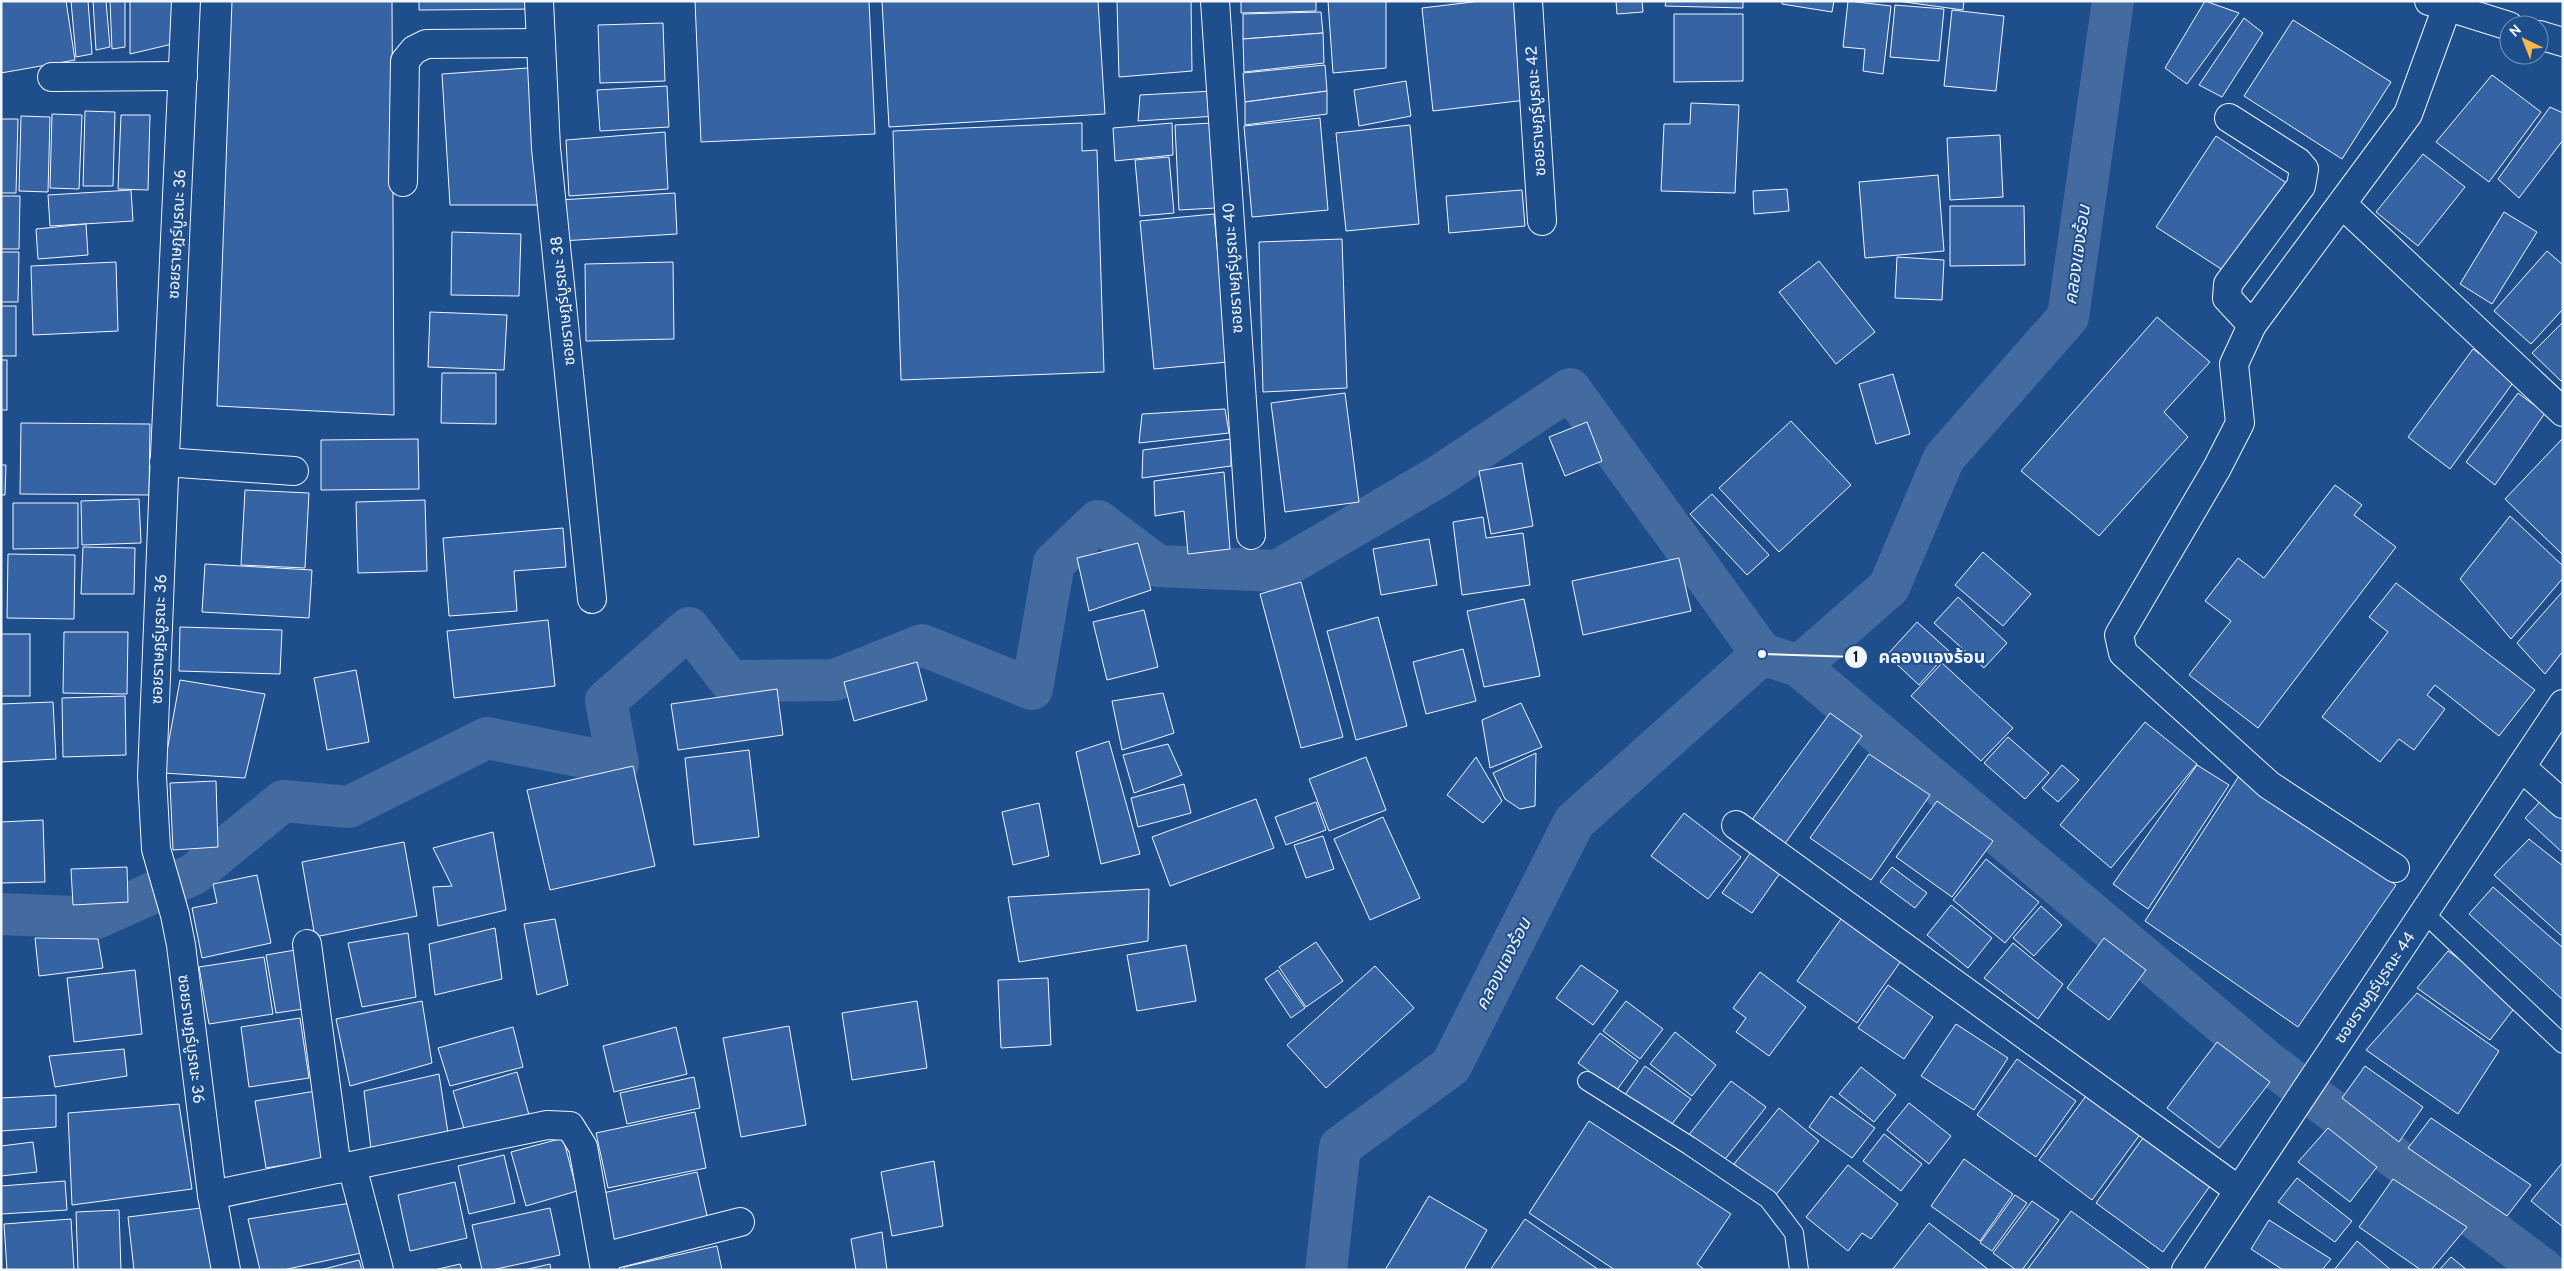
<svg xmlns="http://www.w3.org/2000/svg" width="2564" height="1271" font-family="Overpass,'Noto Sans Thai',sans-serif">
<style>
.lines{fill:none;stroke-linecap:round;stroke-linejoin:round}
.canal{stroke:#446ba0;stroke-width:42}
.building{fill:#3563a3;stroke:#f2f6ff}
.lane-casing{stroke:#f2f6ff;stroke-width:20}
.street-casing{stroke:#f2f6ff;stroke-width:30}
.secondary-casing{stroke:#f2f6ff;stroke-width:30}
.lane{stroke:#1f4e8c;stroke-width:18}
.street{stroke:#1f4e8c;stroke-width:28}
.secondary{stroke:#1f4e8c;stroke-width:28}
.labels{text-anchor:middle;stroke-width:4;stroke-linejoin:round;paint-order:stroke}
.street-label{font-size:16px;fill:#f2f6ff;stroke:#1f4e8c}
.water-label{font-size:18px;font-style:italic;fill:#f2f6ff;stroke:#1f4e8c}
.leader{fill:none;stroke:#f2f6ff;stroke-width:2}
.callout-dot{fill:#f2f6ff;stroke:#1f4e8c;stroke-width:2}
.mark-label{font-size:15px;text-anchor:middle;font-weight:bold;fill:#111}
.callout-label{font-size:18px;text-anchor:middle;font-weight:bold;fill:#f2f6ff;stroke:#1f4e8c;stroke-width:4;stroke-linejoin:round;paint-order:stroke}
</style>
<rect width="100%" height="100%" fill="#1f4e8c"/>
<g class="lines">
<g class="canal">
<polyline points="1799,666 2269,1063 2544,1270"/>
<polyline points="1,914 97,918 194,874 283,801 349,807 487,738 618,764 606,701 689,628 730,681 835,680 922,645 1032,689 1054,563 1098,521 1158,566 1277,571 1436,478 1570,389 1762,654"/>
<polyline points="1326,1270 1340,1147 1451,1066 1574,822 1762,654 1799,666 1889,587 1944,458 2068,317 2113,1"/>
</g>
</g>
<g class="building">
<polygon points="1,1 66,1 75,60 1,73"/>
<polygon points="71,1 88,1 92,54 76,57"/>
<polygon points="93,1 106,1 110,47 96,50"/>
<polygon points="110,1 125,1 125,47 112,49"/>
<polygon points="130,1 183,1 185,41 130,54"/>
<polygon points="232,1 392,1 394,415 217,406"/>
<polygon points="419,1 539,1 539,9 419,10"/>
<polygon points="695,1 869,1 875,134 701,142"/>
<polygon points="882,1 1098,1 1105,114 889,127"/>
<polygon points="1117,1 1191,1 1192,71 1119,77"/>
<polygon points="1241,1 1316,1 1316,11 1241,13"/>
<polygon points="1328,1 1386,1 1386,68 1333,73"/>
<polygon points="1481,1 1516,1 1526,100 1433,111 1422,8"/>
<polygon points="1616,1 1642,1 1643,12 1617,14"/>
<polygon points="1666,1 1743,1 1743,8 1665,6"/>
<polygon points="1782,1 1834,1 1832,12 1782,4"/>
<polygon points="1848,1 1891,6 1883,74 1863,71 1865,49 1843,47"/>
<polygon points="1897,1 1964,1 1963,10"/>
<polygon points="2205,1 2239,13 2187,84 2165,68"/>
<polygon points="1895,5 1944,9 1939,61 1890,57"/>
<polygon points="1952,10 2004,16 1996,91 1944,86"/>
<polygon points="1321,12 1323,33 1243,39 1243,14"/>
<polygon points="1674,14 1743,14 1743,81 1674,82"/>
<polygon points="2244,18 2263,33 2222,97 2199,85"/>
<polygon points="2293,20 2391,82 2342,159 2244,96"/>
<polygon points="663,23 665,81 600,83 598,25"/>
<polygon points="1323,33 1324,63 1244,72 1243,39"/>
<polygon points="1325,65 1327,91 1245,102 1243,73"/>
<polygon points="542,67 552,205 450,205 442,74"/>
<polygon points="2492,75 2541,112 2489,182 2436,142"/>
<polygon points="1406,81 1411,116 1359,126 1354,90"/>
<polygon points="667,86 669,127 600,131 597,90"/>
<polygon points="1213,91 1217,116 1138,121 1140,95"/>
<polygon points="1327,91 1327,114 1245,125 1245,102"/>
<polygon points="1691,103 1739,105 1735,193 1661,191 1664,124 1690,124"/>
<polygon points="2550,107 2563,113 2563,140 2519,198 2498,179"/>
<polygon points="85,111 115,112 113,186 83,186"/>
<polygon points="52,114 82,115 79,189 50,188"/>
<polygon points="121,115 150,115 148,190 118,189"/>
<polygon points="21,116 50,117 48,192 19,191"/>
<polygon points="1320,118 1328,210 1252,217 1244,126"/>
<polygon points="1,119 18,119 16,193 1,193"/>
<polygon points="1082,123 1082,151 1097,150 1104,372 901,380 893,131"/>
<polygon points="1172,123 1173,155 1115,161 1113,128"/>
<polygon points="1212,123 1216,208 1179,210 1175,125"/>
<polygon points="1410,125 1419,224 1346,231 1336,133"/>
<polygon points="665,132 668,189 569,196 566,140"/>
<polygon points="2000,135 2003,197 1950,200 1947,138"/>
<polygon points="2216,136 2288,184 2229,274 2156,227"/>
<polygon points="2423,154 2465,187 2418,246 2376,212"/>
<polygon points="1169,157 1174,213 1140,216 1135,160"/>
<polygon points="1938,175 1944,251 1865,258 1859,182"/>
<polygon points="1787,189 1789,211 1754,214 1753,191"/>
<polygon points="131,190 133,221 50,226 48,195"/>
<polygon points="1522,190 1525,226 1449,233 1446,196"/>
<polygon points="675,193 677,234 561,241 559,200"/>
<polygon points="1,196 20,196 19,249 1,249"/>
<polygon points="1950,206 2024,206 2025,265 1950,266"/>
<polygon points="2504,212 2537,232 2492,304 2460,284"/>
<polygon points="1214,214 1228,362 1154,369 1140,221"/>
<polygon points="86,224 88,255 38,259 36,229"/>
<polygon points="452,232 521,234 519,296 451,295"/>
<polygon points="1342,239 1347,388 1263,392 1259,242"/>
<polygon points="2547,251 2563,265 2563,309 2531,344 2494,311"/>
<polygon points="1,252 19,252 18,302 1,302"/>
<polygon points="1897,257 1944,260 1942,300 1895,298"/>
<polygon points="1819,261 1875,332 1836,364 1779,292"/>
<polygon points="116,262 118,331 33,335 31,266"/>
<polygon points="673,262 674,339 586,341 585,264"/>
<rect x="1" y="306" width="15" height="50"/>
<polygon points="430,312 507,315 504,370 428,367"/>
<polygon points="2157,317 2210,362 2164,412 2188,437 2099,536 2021,471"/>
<polygon points="2563,322 2563,380 2561,381 2532,353"/>
<polygon points="2473,349 2515,380 2450,469 2408,437"/>
<rect x="1" y="360" width="6" height="50"/>
<polygon points="442,373 496,373 496,424 441,423"/>
<polygon points="1893,374 1910,434 1876,444 1859,384"/>
<polygon points="1345,393 1359,502 1285,512 1271,403"/>
<polygon points="2518,393 2545,413 2495,485 2466,462"/>
<polygon points="1225,409 1229,433 1139,443 1142,414"/>
<polygon points="1791,421 1851,485 1779,552 1719,488"/>
<polygon points="1587,422 1602,461 1565,476 1549,437"/>
<polygon points="21,423 150,424 149,495 20,494"/>
<polygon points="2563,438 2563,555 2505,499"/>
<polygon points="418,439 419,489 321,490 321,440"/>
<polygon points="1231,439 1231,466 1142,478 1143,450"/>
<polygon points="1522,463 1533,526 1491,534 1479,471"/>
<polygon points="1,465 6,465 5,495 1,495"/>
<polygon points="1224,472 1230,549 1188,554 1184,511 1155,516 1154,481"/>
<polygon points="2335,485 2362,505 2354,515 2396,547 2258,728 2189,675 2231,621 2205,601 2238,558 2264,578"/>
<polygon points="245,490 309,493 305,568 241,565"/>
<polygon points="1712,494 1769,555 1747,575 1690,514"/>
<polygon points="139,499 141,543 82,545 81,501"/>
<polygon points="425,500 427,571 358,573 356,502"/>
<polygon points="13,503 78,503 78,548 13,549"/>
<polygon points="2510,516 2563,566 2563,578 2511,639 2460,579"/>
<polygon points="1483,517 1486,538 1523,533 1530,585 1462,595 1453,522"/>
<polygon points="563,528 566,567 514,571 517,611 449,616 443,538"/>
<polygon points="1429,539 1437,585 1381,595 1373,549"/>
<polygon points="1138,543 1151,590 1089,611 1077,558"/>
<polygon points="83,547 135,548 134,594 81,594"/>
<polygon points="1983,552 2031,594 2003,626 1955,585"/>
<polygon points="8,554 75,555 74,619 7,618"/>
<polygon points="1679,558 1691,611 1583,635 1572,581"/>
<polygon points="205,564 312,570 309,618 202,612"/>
<polygon points="1301,582 1343,737 1301,748 1260,594"/>
<polygon points="2396,583 2535,690 2499,736 2435,685 2427,695 2445,709 2414,750 2399,739 2380,762 2322,717 2388,632 2369,617"/>
<polygon points="2563,591 2563,651 2545,674 2517,643"/>
<polygon points="1958,597 2007,643 1984,668 1934,623"/>
<polygon points="1524,599 1540,676 1484,687 1467,611"/>
<polygon points="1144,610 1158,667 1107,680 1093,622"/>
<polygon points="1378,617 1407,726 1356,740 1327,631"/>
<polygon points="548,620 555,686 454,698 447,631"/>
<polygon points="1917,622 1949,651 1919,685 1887,655"/>
<polygon points="180,627 282,630 280,674 179,671"/>
<polygon points="64,632 128,632 127,694 63,693"/>
<rect x="1" y="634" width="29" height="62"/>
<polygon points="1463,649 1476,701 1426,714 1413,662"/>
<polygon points="917,662 927,700 854,721 844,682"/>
<polygon points="1942,663 2013,728 1981,761 1911,696"/>
<polygon points="356,670 369,742 327,750 314,678"/>
<polygon points="180,680 265,694 245,778 163,773"/>
<polygon points="777,689 783,735 678,750 671,704"/>
<polygon points="1163,693 1174,733 1122,750 1112,701"/>
<polygon points="125,696 126,755 63,757 62,698"/>
<polygon points="53,702 56,759 1,762 1,704"/>
<polygon points="1521,703 1542,747 1490,768 1482,720"/>
<polygon points="1830,713 1862,736 1784,845 1751,821"/>
<polygon points="2145,722 2197,764 2111,868 2060,825"/>
<polygon points="2008,737 2049,773 2025,799 1984,763"/>
<polygon points="1109,741 1140,854 1101,864 1076,752"/>
<polygon points="1168,744 1182,775 1134,793 1123,755"/>
<polygon points="749,750 759,837 694,845 685,758"/>
<polygon points="1536,753 1535,806 1520,809 1505,799 1493,773"/>
<polygon points="1869,754 1930,795 1871,880 1810,838"/>
<polygon points="1366,757 1386,810 1329,831 1309,779"/>
<polygon points="1476,757 1502,801 1483,823 1447,795"/>
<polygon points="2062,765 2079,780 2058,802 2042,788"/>
<polygon points="2197,765 2229,785 2148,909 2113,884"/>
<polygon points="633,766 655,866 550,890 527,790"/>
<polygon points="2239,776 2396,885 2298,1027 2145,921"/>
<polygon points="216,781 218,847 173,850 170,783"/>
<polygon points="1184,784 1191,813 1138,827 1131,798"/>
<polygon points="2549,792 2563,805 2563,853 2525,818"/>
<polygon points="1256,799 1274,848 1170,886 1152,837"/>
<polygon points="1937,801 1993,841 1952,897 1896,857"/>
<polygon points="1316,802 1326,830 1286,845 1275,817"/>
<polygon points="1039,803 1049,856 1013,865 1002,812"/>
<polygon points="1684,813 1741,857 1708,899 1651,856"/>
<polygon points="1383,817 1420,898 1370,920 1334,839"/>
<polygon points="43,820 45,882 1,883 1,822"/>
<polygon points="493,832 506,910 438,926 433,887 452,886 433,848"/>
<polygon points="1323,836 1334,869 1306,878 1294,845"/>
<polygon points="2529,839 2563,866 2563,937 2494,875"/>
<polygon points="404,842 417,916 315,937 302,862"/>
<polygon points="1756,845 1785,866 1752,913 1722,893"/>
<polygon points="1986,859 2039,902 2005,943 1953,900"/>
<polygon points="127,867 128,902 73,905 71,869"/>
<polygon points="1892,867 1927,893 1915,908 1880,882"/>
<polygon points="257,875 271,943 202,958 192,908 217,903 213,884"/>
<polygon points="2493,887 2563,948 2563,1000 2469,914"/>
<polygon points="1149,889 1148,941 1019,962 1008,897"/>
<polygon points="1951,905 1992,938 1968,968 1927,935"/>
<polygon points="2041,906 2062,925 2034,956 2013,938"/>
<polygon points="1846,912 1906,954 1857,1023 1797,981"/>
<polygon points="555,919 568,985 537,995 524,924"/>
<polygon points="495,928 502,979 435,995 429,944"/>
<polygon points="408,933 416,997 362,1007 348,943"/>
<polygon points="35,938 98,939 103,968 39,976"/>
<polygon points="2104,938 2146,970 2109,1020 2067,988"/>
<polygon points="1316,942 1343,981 1306,1007 1279,967"/>
<polygon points="2013,943 2063,984 2038,1019 1984,978"/>
<polygon points="1186,945 1196,1001 1137,1011 1127,955"/>
<polygon points="301,949 310,1008 276,1013 266,955"/>
<polygon points="2448,951 2519,1002 2490,1040 2417,988"/>
<polygon points="264,957 273,1014 209,1024 199,967"/>
<polygon points="1581,965 1618,991 1593,1025 1556,998"/>
<polygon points="1375,966 1414,1008 1326,1088 1287,1045"/>
<polygon points="135,970 142,1034 74,1042 67,978"/>
<polygon points="1278,970 1305,1008 1291,1018 1265,979"/>
<polygon points="1760,972 1806,1007 1769,1056 1736,1032 1746,1018 1733,1008"/>
<polygon points="1048,978 1051,1045 1001,1048 998,980"/>
<polygon points="1888,985 1933,1017 1904,1059 1858,1028"/>
<polygon points="2417,993 2499,1051 2458,1114 2366,1050"/>
<polygon points="422,1001 432,1063 350,1086 336,1019"/>
<polygon points="917,1001 927,1068 852,1080 842,1013"/>
<polygon points="1626,1001 1663,1029 1640,1059 1603,1031"/>
<polygon points="300,1018 309,1078 249,1087 241,1027"/>
<polygon points="1956,1024 2008,1058 1974,1110 1921,1076"/>
<polygon points="789,1026 806,1125 741,1137 723,1038"/>
<polygon points="513,1027 523,1067 450,1086 438,1048"/>
<polygon points="676,1027 687,1074 614,1092 603,1046"/>
<polygon points="1675,1032 1716,1065 1692,1096 1650,1064"/>
<polygon points="1600,1033 1638,1061 1616,1091 1578,1063"/>
<polygon points="2217,1042 2270,1082 2219,1148 2167,1108"/>
<polygon points="124,1049 127,1076 55,1087 49,1056"/>
<polygon points="2017,1059 2076,1101 2036,1157 1977,1115"/>
<polygon points="1645,1066 1691,1099 1669,1128 1624,1096"/>
<polygon points="2365,1066 2423,1107 2399,1142 2342,1098"/>
<polygon points="1861,1067 1896,1095 1874,1122 1839,1094"/>
<polygon points="517,1072 529,1115 465,1132 453,1091"/>
<polygon points="439,1074 448,1133 371,1149 364,1091"/>
<polygon points="694,1077 700,1108 627,1124 620,1093"/>
<polygon points="1731,1081 1766,1107 1722,1163 1688,1136"/>
<polygon points="2091,1089 2144,1129 2092,1200 2039,1160"/>
<polygon points="316,1091 327,1158 266,1168 255,1101"/>
<polygon points="56,1095 56,1127 1,1131 1,1098"/>
<polygon points="1831,1096 1875,1128 1852,1158 1809,1127"/>
<polygon points="1909,1103 1951,1136 1929,1164 1887,1130"/>
<polygon points="179,1104 192,1189 72,1205 68,1113"/>
<polygon points="1779,1108 1819,1141 1775,1196 1734,1164"/>
<polygon points="695,1112 706,1168 608,1188 596,1133"/>
<polygon points="2431,1118 2531,1185 2507,1216 2408,1148"/>
<polygon points="1589,1121 1731,1214 1697,1264 1705,1270 1615,1270 1529,1213"/>
<polygon points="2328,1128 2377,1167 2350,1202 2298,1162"/>
<polygon points="2148,1131 2215,1179 2163,1252 2096,1203"/>
<polygon points="1884,1134 1922,1164 1901,1191 1863,1161"/>
<polygon points="563,1138 577,1191 526,1206 511,1152"/>
<polygon points="33,1142 37,1172 1,1176 1,1146"/>
<polygon points="504,1155 515,1203 469,1214 458,1166"/>
<polygon points="1964,1159 2013,1194 1980,1241 1931,1206"/>
<polygon points="934,1161 943,1226 892,1236 881,1172"/>
<polygon points="2563,1162 2563,1227 2531,1201"/>
<polygon points="1848,1165 1898,1204 1871,1239 1862,1233 1848,1251 1806,1217"/>
<polygon points="697,1172 709,1224 614,1246 603,1193"/>
<polygon points="2297,1178 2352,1221 2335,1242 2278,1202"/>
<polygon points="2393,1179 2467,1227 2431,1270 2421,1270 2359,1227"/>
<polygon points="65,1181 67,1210 1,1214 1,1186"/>
<polygon points="455,1182 467,1238 410,1251 398,1195"/>
<polygon points="2015,1195 2027,1203 1992,1251 1980,1243"/>
<polygon points="1429,1196 1487,1230 1464,1270 1385,1270"/>
<polygon points="2032,1201 2059,1220 2022,1270 2016,1270 1993,1253"/>
<polygon points="351,1203 361,1253 283,1270 260,1270 248,1219"/>
<polygon points="201,1208 213,1270 134,1270 128,1217"/>
<polygon points="550,1208 560,1255 492,1270 482,1270 472,1225"/>
<polygon points="119,1210 121,1270 78,1270 76,1212"/>
<polygon points="2071,1211 2151,1270 2027,1270"/>
<polygon points="71,1219 74,1270 7,1270 4,1224"/>
<polygon points="1525,1219 1599,1270 1490,1270"/>
<polygon points="2269,1220 2331,1259 2322,1270 2283,1270 2251,1249"/>
<polygon points="1929,1223 1989,1270 1892,1270"/>
<polygon points="882,1232 887,1270 856,1270 851,1239"/>
<polygon points="2357,1241 2391,1270 2334,1270"/>
<polygon points="717,1246 722,1270 624,1270 624,1267"/>
<polygon points="2451,1257 2467,1270 2439,1270"/>
<polygon points="359,1260 362,1270 320,1270"/>
<polygon points="460,1264 462,1270 434,1270"/>
<polygon points="550,1264 551,1270 524,1270"/>
</g>
<g class="lines">
<defs>
<g id="lane">
<polyline points="2424,913 2563,1044"/>
<polyline points="1587,1081 1690,1146 1768,1199 1794,1233 1799,1270"/>
</g>
<g id="street">
<polyline points="186,1 164,477 152,776 156,849 175,915 181,945 212,1195 226,1270"/>
<polyline points="539,1 546,148 592,599"/>
<polyline points="1215,1 1251,535"/>
<polyline points="1528,1 1542,221"/>
<polyline points="52,77 183,76"/>
<polyline points="2229,118 2298,162 2304,169 2301,186 2228,284 2227,298 2252,325"/>
<polyline points="403,182 405,61 414,50 426,44 541,43"/>
<polyline points="2342,204 2563,412"/>
<polyline points="164,462 294,471"/>
<polyline points="2521,767 2563,804"/>
<polyline points="1736,825 2237,1189"/>
<polyline points="2395,868 2269,785 2123,653 2119,635 2217,468 2240,423 2234,364 2252,325 2408,114 2447,7"/>
<polyline points="307,944 337,1169"/>
<polyline points="352,1166 379,1270"/>
<polyline points="212,1195 547,1125 570,1126 583,1147 605,1270"/>
<polyline points="603,1257 740,1222"/>
<polyline points="2186,1270 2563,704"/>
</g>
<g id="secondary">
<polyline points="2429,1 2509,26"/>
<polyline points="2539,35 2563,42"/>
</g>
</defs>
<use href="#lane" class="lane-casing"/>
<use href="#street" class="street-casing"/>
<use href="#secondary" class="secondary-casing"/>
<use href="#lane" class="lane"/>
<use href="#street" class="street"/>
<use href="#secondary" class="secondary"/>
</g>
<g class="labels">
<g class="street-label">
<text transform="translate(1535 111) rotate(-94)" y="6">ซอยราษฎร์บูรณะ 42</text>
<text transform="translate(176 234) rotate(-87)" y="6">ซอยราษฎร์บูรณะ 36</text>
<text transform="translate(1232 268) rotate(-94)" y="6">ซอยราษฎร์บูรณะ 40</text>
<text transform="translate(562 301) rotate(-96)" y="6">ซอยราษฎร์บูรณะ 38</text>
<text transform="translate(158 639) rotate(-88)" y="6">ซอยราษฎร์บูรณะ 36</text>
<text transform="translate(2374 987) rotate(-56)" y="6">ซอยราษฎร์บูรณะ 44</text>
<text transform="translate(192 1039) rotate(83)" y="6">ซอยราษฎร์บูรณะ 36</text>
</g>
<g class="water-label">
<text transform="translate(2077 255) rotate(-82)" y="6">คลองแจงร้อน</text>
<text transform="translate(1503 964) rotate(-63)" y="6">คลองแจงร้อน</text>
</g>
</g>
<path class="leader" d="M1762 654L1856 657"/>
<g class="callout-dot">
<circle cx="1762" cy="654" r="5"/>
<circle cx="1856" cy="657" r="12"/>
</g>
<g class="mark-label">
<text x="1856" y="662">1</text>
</g>
<g class="callout-label">
<text x="1932" y="663">คลองแจงร้อน</text>
</g>
<rect width="2564" height="1271" fill="none" stroke="#f2f6ff" stroke-width="5"/>
<g transform="translate(2524 40) rotate(317)"><circle r="24" fill="#1f4e8c" stroke="#7391ba"/>
<path d="M0-4L9 19L0 12L-9 19Z" fill="#ffb74d"/>
<text y="-8" font-size="14" font-weight="bold" text-anchor="middle" fill="#f2f6ff">N</text>
</g>
</svg>
